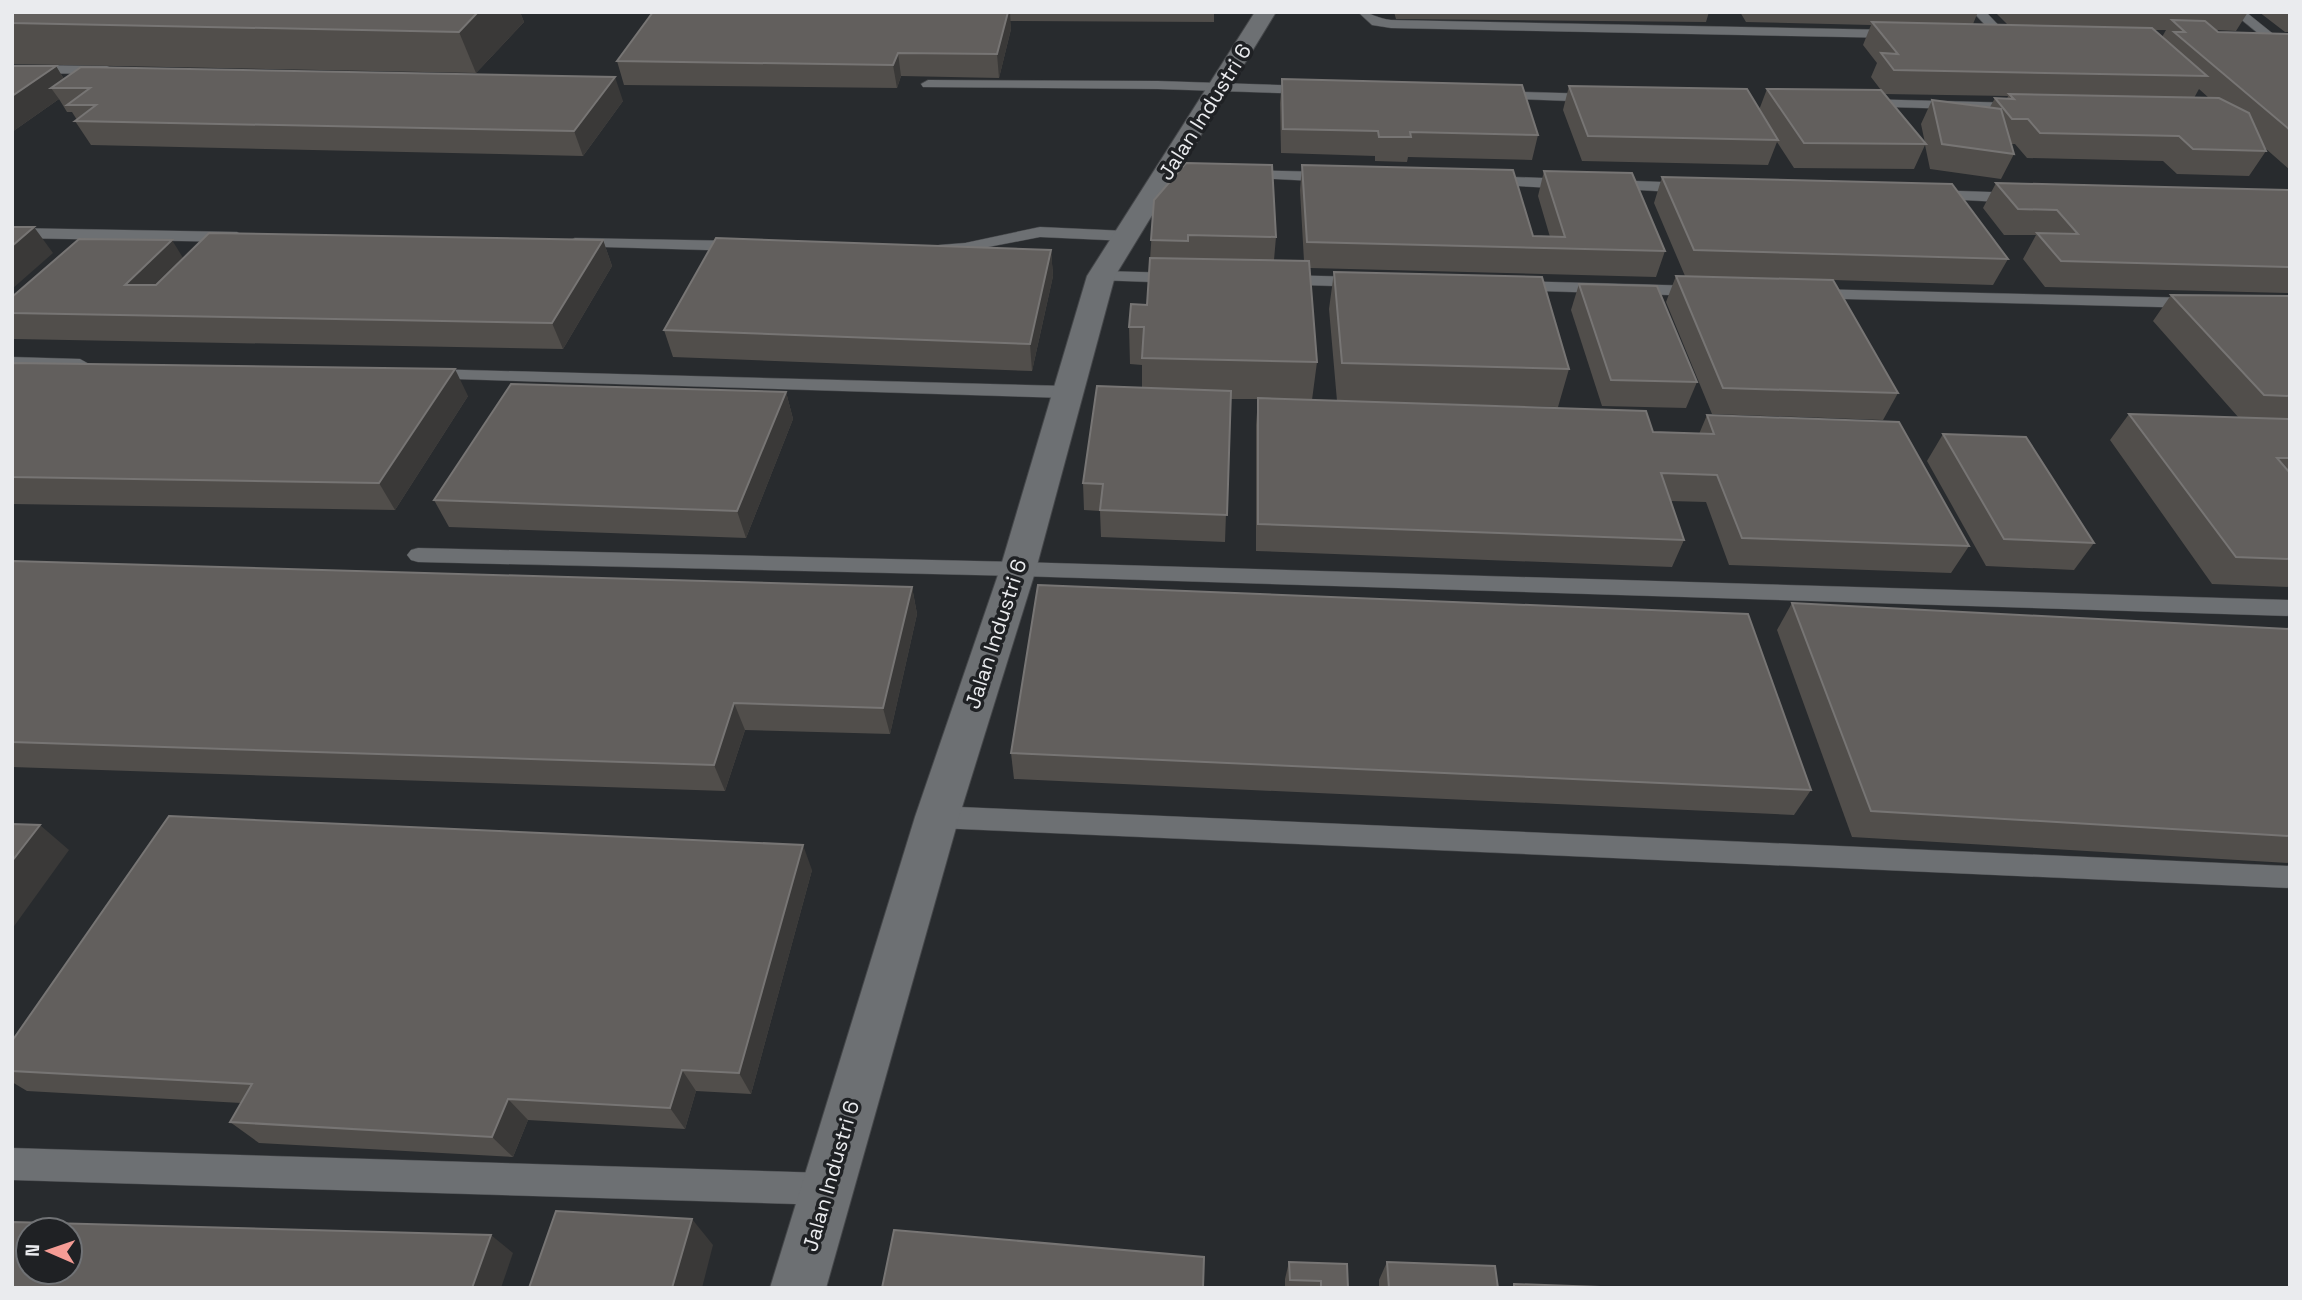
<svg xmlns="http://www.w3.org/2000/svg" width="2302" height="1300" font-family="'Space Grotesk',sans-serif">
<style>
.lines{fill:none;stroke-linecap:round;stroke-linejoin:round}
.lane-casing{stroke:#45474a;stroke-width:1}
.street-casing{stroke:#45474a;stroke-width:2}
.lane{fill:#6d7073;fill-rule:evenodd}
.street{fill:#6d7073;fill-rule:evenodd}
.wall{fill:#514e4b;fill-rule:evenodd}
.shaded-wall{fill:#3a3938}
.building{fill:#625f5d;stroke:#777574;stroke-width:2;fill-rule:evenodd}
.labels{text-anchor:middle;stroke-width:7;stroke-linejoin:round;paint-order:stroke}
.street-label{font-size:21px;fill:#eaebee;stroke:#1f2124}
</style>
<rect width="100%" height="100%" fill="#282b2e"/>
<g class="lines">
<defs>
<g id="lane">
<path d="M1358,12C1371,12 1378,19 1391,20L1896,30L1902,34L1896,38L1391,28L1372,25Z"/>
<polygon points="1973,12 1986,12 2006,33 2006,39 1998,39"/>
<polygon points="2232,12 2246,12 2282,41 2281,44 2271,44"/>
<polygon points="12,65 107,66 114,70 107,74 12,73"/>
<polygon points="928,80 1158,81 1309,86 1316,90 1309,94 1158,89 923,87 921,84"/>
<polygon points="1494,91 1596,94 1603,98 1596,102 1489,98 1489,92"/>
<polygon points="1862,99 2020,103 2027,107 2020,111 1857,106 1855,103"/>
<polygon points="1241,170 1333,172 1341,177 1333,182 1236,177 1234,174"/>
<polygon points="1486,176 1571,179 1579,184 1571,189 1481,184 1478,181 1481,178"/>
<polygon points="1609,180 1690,183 1698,188 1690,193 1604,188 1601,185"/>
<polygon points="1931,190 2019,193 2027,198 2019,203 1926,198 1923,195"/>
<polygon points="1040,227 1127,231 1135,236 1127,241 1040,237 952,254 939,255 931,250 939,245 965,243"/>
<polygon points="12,228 237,232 245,237 237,242 12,238"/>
<polygon points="575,238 740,241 748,246 740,251 569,246 567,243"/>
<polygon points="1101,271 1179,273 1187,278 1179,283 1095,280 1093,276 1095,272"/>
<polygon points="1279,275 1364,277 1372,282 1364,287 1273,284 1271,280"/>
<polygon points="1514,281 1700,286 1708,291 1700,296 1508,290 1506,286"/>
<polygon points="1811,289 2197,298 2206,303 2197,308 1805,298 1803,294 1805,290"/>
<polygon points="12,357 80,359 89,364 80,369 12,367"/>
<polygon points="429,369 1066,386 1075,392 1066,398 423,378 420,374 423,370"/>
<polygon points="418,548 1018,562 2290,600 2290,616 1018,576 418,562 411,560 407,555 411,550"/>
<polygon points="937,806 2290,866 2290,888 937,828 928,825 924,817 928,809"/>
<polygon points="12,1148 827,1173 838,1178 843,1189 838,1200 827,1205 12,1180"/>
</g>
<polygon id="street" points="1255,12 1276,12 1115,276 1036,569 959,817 826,1288 770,1288 915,817 1000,569 1087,276"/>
</defs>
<use href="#lane" class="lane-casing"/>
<use href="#street" class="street-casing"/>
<use href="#lane" class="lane"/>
<use href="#street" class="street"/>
</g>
<g class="wall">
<polygon points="12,12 520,12 524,22 476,73 12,64"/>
<polygon points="653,12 1214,12 1214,22 1010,21 1011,29 999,78 901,76 897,88 624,85 617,61"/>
<polygon points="1394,12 1709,12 1706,22 1396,19"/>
<path d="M1740,12H1978L1973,24L2008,25L1995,12H2248L2236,31L2216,30L2218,32L2290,34V170L2265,148L2266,151L2249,176L2177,174L2163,161L2027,158L2015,144H2011L2014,154L2001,179L1930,169L1925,145L1914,169L1794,168L1777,142L1768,165L1582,161L1563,110L1569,86L1759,110L1767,89L1925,143L1921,124L1932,100L1990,107L1995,98L2007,99L2008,96L1884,94L1871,77L1877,63L1863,45L1871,25L1746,22ZM2154,30H2166L2162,37ZM2199,89L2209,98H2194Z"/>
<polygon points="2259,12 2290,12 2290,32 2285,32"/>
<polygon points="56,66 64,79 623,101 583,156 91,145 75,121 77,120 72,112 67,112 59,99 12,132"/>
<polygon points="1282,79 1538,135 1532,160 1408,157 1407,162 1375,161 1375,156 1281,153 1280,103"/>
<polygon points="1302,165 1533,236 1550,237 1538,196 1544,171 1665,251 1656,277 1310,268 1317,362 1312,400 1337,401 1329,309 1334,272 1569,369 1558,407 1427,404 1653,432 1699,434 1707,415 1969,546 1951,573 1729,565 1706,502 1670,501 1684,540 1672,567 1256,551 1256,425 1258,399 1230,399 1225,542 1101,537 1100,511 1084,510 1083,483 1142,388 1142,365 1130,364 1129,327 1147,305 1154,200 1276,237 1274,260 1304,261 1300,190"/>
<polygon points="1662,177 2008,259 1993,285 1833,280 1898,393 1883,420 1712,414 1666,302 1676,276 1685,276 1654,203"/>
<polygon points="1996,183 2290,190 2290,293 2045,287 2023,259 2036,235 2004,235 1983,208"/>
<polygon points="603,240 612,266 563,349 14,339 12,337 12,297 183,259"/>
<polygon points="1051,250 1053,276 1032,371 673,357 664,330"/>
<polygon points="1579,284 1697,382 1686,408 1602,406 1571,310"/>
<polygon points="2171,295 2290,299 2290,587 2212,584 2110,440 2129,414 2239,418 2153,321"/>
<polygon points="12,363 468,396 395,510 12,504"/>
<polygon points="786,392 793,419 746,538 449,527 434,500"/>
<polygon points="1943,434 2094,543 2074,570 1986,566 1927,461"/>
<polygon points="12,561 912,587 917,614 890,734 745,730 725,791 12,767"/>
<polygon points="1792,603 2290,629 2290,863 1852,837 1777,630"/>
<polygon points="1011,753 1811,790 1794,815 1014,779"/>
<polygon points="812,870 751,1094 696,1091 685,1129 528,1120 513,1157 259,1143 230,1122 241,1103 27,1091 12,1082 12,1041"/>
<polygon points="1289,1262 1348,1288 1285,1288 1285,1279"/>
<polygon points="1387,1262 1498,1288 1379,1288 1379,1280"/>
</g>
<g class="shaded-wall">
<polygon points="478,12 520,12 524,22 476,73 459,32"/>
<polygon points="1008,12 1010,12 1011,29 999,78 997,54"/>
<polygon points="898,53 901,76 897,88 893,65"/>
<polygon points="56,66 69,88 51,88 59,99 12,132 12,96"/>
<polygon points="615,77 623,101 583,156 574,131"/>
<polygon points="34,227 53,253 12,289 12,246"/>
<polygon points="172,240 188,266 143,311 125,285"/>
<polygon points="603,240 612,266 563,349 552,323"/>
<polygon points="1051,250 1053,276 1032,371 1030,344"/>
<polygon points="455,369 468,396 395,510 379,483"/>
<polygon points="786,392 793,419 746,538 737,511"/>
<polygon points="912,587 917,614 890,734 883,708"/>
<polygon points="734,703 745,730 725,791 714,765"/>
<polygon points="40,825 69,850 12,929 12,861"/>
<polygon points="803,845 812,870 751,1094 739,1073"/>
<polygon points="682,1070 696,1091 685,1129 670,1108"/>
<polygon points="508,1099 528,1120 513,1157 492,1137"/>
<polygon points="692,1219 713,1245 702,1288 672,1288"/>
<polygon points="491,1235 513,1253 501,1288 472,1288"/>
</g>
<g class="building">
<polygon points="12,12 478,12 459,32 12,23"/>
<polygon points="653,12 1008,12 997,54 898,53 893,65 617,61"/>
<polygon points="2172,20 2205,21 2218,32 2290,34 2290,130 2174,32 2185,32"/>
<polygon points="1872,22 2152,28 2207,76 1894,70 1881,53 1898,54"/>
<polygon points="12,66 56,66 12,96"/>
<polygon points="81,67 615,77 574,131 75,121 96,105 67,105 90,88 51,88"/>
<polygon points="1282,79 1522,85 1538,135 1410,132 1411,137 1379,137 1378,131 1283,129"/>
<polygon points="1569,86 1747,89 1778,140 1588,136"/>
<polygon points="1767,89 1881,90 1926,144 1804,143"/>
<polygon points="2009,94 2219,98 2249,113 2266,151 2193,149 2179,136 2040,133 2028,119 2012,119 1995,98 2014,99"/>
<polygon points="1932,100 2001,109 2014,154 1942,144"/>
<polygon points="1186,163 1272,165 1276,237 1188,235 1188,241 1151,240 1154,200"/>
<polygon points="1302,165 1513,170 1533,236 1565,237 1544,171 1632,173 1665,251 1307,242"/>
<polygon points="1662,177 1952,184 2008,259 1694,250"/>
<polygon points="1996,183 2290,190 2290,267 2061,261 2037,233 2078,234 2057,210 2018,209"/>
<polygon points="12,227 34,227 12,246"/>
<polygon points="209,233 603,240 552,323 12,313 12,297 79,239 172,240 125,285 156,285"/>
<polygon points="716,238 1051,250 1030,344 664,330"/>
<polygon points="1150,258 1309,261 1317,362 1142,358 1144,327 1129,327 1131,304 1147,305"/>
<polygon points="1334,272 1542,277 1569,369 1342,363"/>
<polygon points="1676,276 1833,280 1898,393 1723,388"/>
<polygon points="1579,284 1657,286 1697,382 1611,380"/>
<polygon points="2171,295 2288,296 2290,299 2290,396 2264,395"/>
<polygon points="12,363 455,369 379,483 12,477"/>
<polygon points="511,384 786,392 737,511 434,500"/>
<polygon points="1097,386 1231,391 1227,515 1100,510 1103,484 1083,483"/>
<polygon points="1258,398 1646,411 1653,432 1714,434 1707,415 1899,422 1969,546 1742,538 1717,475 1661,473 1684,540 1258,524"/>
<polygon points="2129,414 2290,419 2290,458 2277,458 2290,473 2290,559 2236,557"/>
<polygon points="1943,434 2026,437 2094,543 2004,539"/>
<polygon points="12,561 912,587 883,708 734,703 714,765 12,742"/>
<polygon points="1038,585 1748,614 1811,790 1011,753"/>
<polygon points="1792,603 2290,629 2290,836 1871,811"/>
<polygon points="169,816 803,845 739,1073 682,1070 670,1108 508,1099 492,1137 230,1122 252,1084 12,1071 12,1041"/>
<polygon points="12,824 40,825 12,861"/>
<polygon points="556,1211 692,1219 672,1288 529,1288"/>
<path d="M12,1222L491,1235L472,1288H12ZM28,1230H70V1272H28Z"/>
<polygon points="894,1230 1204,1257 1203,1288 882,1288"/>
<polygon points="1289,1262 1347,1264 1348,1288 1321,1288 1321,1281 1290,1280"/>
<polygon points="1387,1262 1495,1266 1498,1288 1389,1288"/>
<polygon points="1514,1284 1629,1288 1514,1288"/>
</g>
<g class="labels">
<g class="street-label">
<text transform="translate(1205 112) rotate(-58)" y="7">Jalan Industri 6</text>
<text transform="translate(996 634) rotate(-72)" y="7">Jalan Industri 6</text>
<text transform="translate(831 1176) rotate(-74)" y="7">Jalan Industri 6</text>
</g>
</g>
<rect width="2302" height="1300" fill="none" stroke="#eaebee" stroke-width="28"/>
<g transform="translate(49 1251) rotate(272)"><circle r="33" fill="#1f2124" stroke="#707275" stroke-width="2"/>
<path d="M0-5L12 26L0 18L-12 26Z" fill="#f59c95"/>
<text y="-10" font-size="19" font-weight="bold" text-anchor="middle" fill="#eaebee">N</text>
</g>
</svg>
